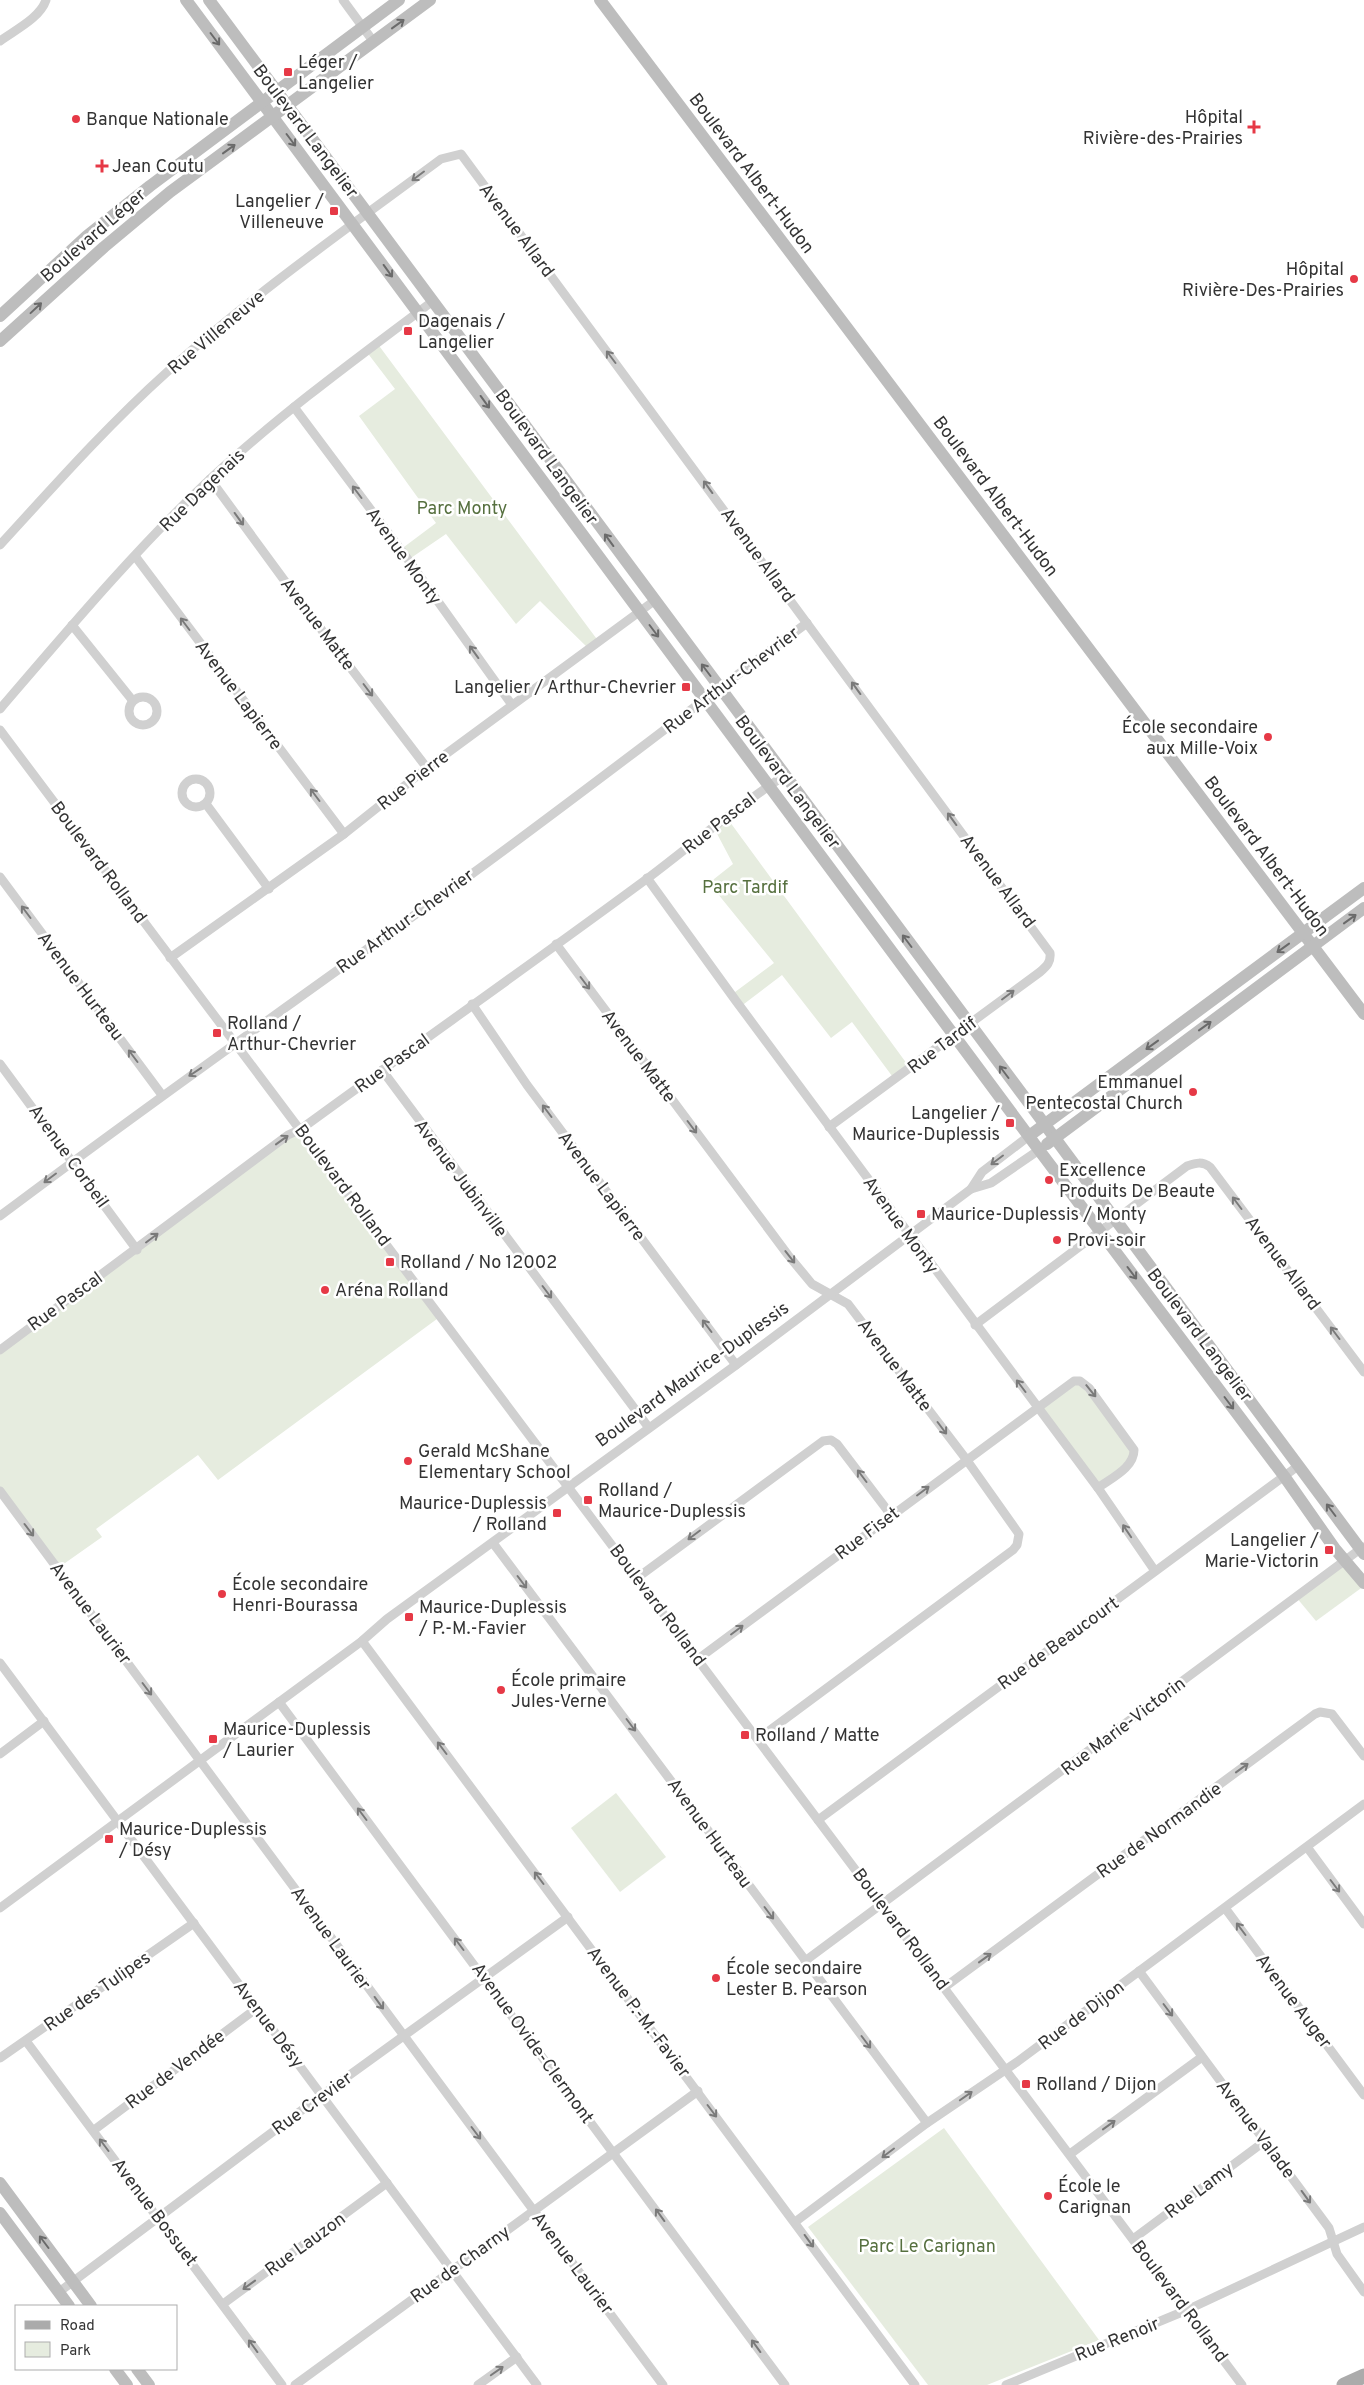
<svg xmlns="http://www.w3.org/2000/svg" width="1364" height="2385" font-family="Overpass,sans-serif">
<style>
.green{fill:#e6ecdf}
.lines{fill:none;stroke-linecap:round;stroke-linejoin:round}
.street{stroke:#d0d0d0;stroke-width:9}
.secondary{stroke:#bdbdbd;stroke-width:12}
.primary{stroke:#ababab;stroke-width:15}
.oneway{stroke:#6a6a6a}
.oneway2{stroke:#7a7a7a}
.poi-dot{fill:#e63946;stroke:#fff;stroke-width:2}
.labels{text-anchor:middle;stroke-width:5;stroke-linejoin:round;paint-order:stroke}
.poi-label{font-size:18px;fill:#333;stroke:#fff;text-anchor:start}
.street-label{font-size:18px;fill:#333;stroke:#fff}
.park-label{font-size:18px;fill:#56703f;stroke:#fff}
</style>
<rect width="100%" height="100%" fill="#fff"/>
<g class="green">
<polygon points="377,343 599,642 589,649 540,601 516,624 446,534 408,560 400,550 436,523 359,416 395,389 366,351"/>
<polygon points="727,818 910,1068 895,1080 852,1022 831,1038 782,975 740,1007 731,995 774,963 709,883 733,864 714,828"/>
<polygon points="301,1129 441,1316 218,1480 198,1455 96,1529 102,1537 58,1568 0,1492 0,1350"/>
<polygon points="1080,1381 1134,1456 1098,1488 1037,1407"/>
<polygon points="1345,1560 1364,1586 1316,1621 1296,1597"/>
<polygon points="616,1793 666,1857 620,1892 571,1828"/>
<polygon points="944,2128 1099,2340 987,2385 928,2385 808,2227"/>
</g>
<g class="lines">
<g class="street">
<polyline points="343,0 373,41"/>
<path d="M0,41C15,30 40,18 46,0"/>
<polyline points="294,407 404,554 512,705"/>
<polyline points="210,479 298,599 427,768"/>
<path d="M0,545C54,486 107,426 166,373C252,295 348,228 441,159L461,154L1050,953C1051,962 1047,966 1040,972L829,1127"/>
<polyline points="135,556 344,834"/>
<polyline points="72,625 133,701"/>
<circle cx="143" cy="711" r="14"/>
<path d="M0,709C67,631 134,551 209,480C279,415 357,358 433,301"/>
<polyline points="0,730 1242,2385"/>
<circle cx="196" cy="793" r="14"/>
<polyline points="206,804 269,889"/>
<polyline points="0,877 162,1095"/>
<polyline points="647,878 736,1001 1098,1488 1155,1571"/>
<polyline points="556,944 788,1255 812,1284 848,1304 966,1459 1019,1534 1017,1545 1013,1550 758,1739"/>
<polyline points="170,958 344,834 427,768 654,601"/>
<polyline points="472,1004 527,1085 736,1365"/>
<polyline points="0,1064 137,1250"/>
<polyline points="382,1070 649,1428"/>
<polyline points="971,1189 982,1172 1029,1136"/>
<path d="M0,1216C154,1100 312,989 469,876C583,793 694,706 807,623"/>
<path d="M975,1325L1187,1166C1196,1163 1202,1161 1210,1167L1364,1372"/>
<path d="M0,1350L288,1135L301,1129C416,1045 533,963 648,878C693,844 737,806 784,776"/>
<polyline points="0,1491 663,2385"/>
<polyline points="493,1543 927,2123"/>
<polyline points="637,1578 823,1441 831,1440 837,1444 891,1515"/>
<polyline points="362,1641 915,2385"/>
<path d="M698,1659L1074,1381H1080L1089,1388L1134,1450C1134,1468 1111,1478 1098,1488"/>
<polyline points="0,1663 537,2385"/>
<polyline points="279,1702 785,2385"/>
<polyline points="0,1754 44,1721"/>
<polyline points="818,1820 1298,1466"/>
<polyline points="1307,1847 1364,1924"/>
<polyline points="0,1908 362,1641 387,1619 736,1365 971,1189 991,1183 1039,1150"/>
<polyline points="1225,1908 1364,2095"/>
<polyline points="805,1961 1363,1547"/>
<polyline points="1139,1971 1329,2228 1337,2254 1364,2292"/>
<polyline points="945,1987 1315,1714 1320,1712 1332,1714 1364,1756"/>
<polyline points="26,2041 282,2385"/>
<polyline points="0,2058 194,1923"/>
<polyline points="94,2130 257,2008"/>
<polyline points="1070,2154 1202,2057"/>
<polyline points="795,2222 927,2123 1017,2062 1364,1804"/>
<polyline points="1133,2239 1265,2141"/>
<polyline points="59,2292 322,2095 568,1917"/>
<polyline points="223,2304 387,2183"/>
<polyline points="295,2385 698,2091"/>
<polyline points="478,2385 517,2357"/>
<polyline points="1006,2385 1187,2310 1364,2227"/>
</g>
<g class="secondary">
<polyline points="186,0 1039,1150 1284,1476 1335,1549 1364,1583"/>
<polyline points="209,0 1364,1554"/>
<polyline points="600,0 1364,1014"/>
<polyline points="0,316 87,236 150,186 399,0"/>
<polyline points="0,341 104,247 170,192 430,0"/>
<polyline points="1029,1136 1364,888"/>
<polyline points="1047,1144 1364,908"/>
<polyline points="0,2183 91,2306"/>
<polyline points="0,2213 69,2306"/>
<polyline points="115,2369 127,2385"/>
<polyline points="137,2369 149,2385"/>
</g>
<polyline class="primary" points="1344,2385 1364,2376"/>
</g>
<defs><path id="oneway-shaft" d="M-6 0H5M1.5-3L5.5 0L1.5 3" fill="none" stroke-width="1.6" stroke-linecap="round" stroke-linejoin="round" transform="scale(1.25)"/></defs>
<g class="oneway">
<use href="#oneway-shaft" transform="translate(398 24) rotate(-36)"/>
<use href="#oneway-shaft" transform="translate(215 39) rotate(53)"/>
<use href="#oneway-shaft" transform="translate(291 140) rotate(53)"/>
<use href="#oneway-shaft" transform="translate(229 149) rotate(-36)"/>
<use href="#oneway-shaft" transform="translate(388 271) rotate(54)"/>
<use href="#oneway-shaft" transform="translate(36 308) rotate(-43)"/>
<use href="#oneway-shaft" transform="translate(485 402) rotate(54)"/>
<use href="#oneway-shaft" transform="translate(609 540) rotate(-126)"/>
<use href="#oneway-shaft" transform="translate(654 631) rotate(53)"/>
<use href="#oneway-shaft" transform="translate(706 670) rotate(-127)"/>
<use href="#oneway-shaft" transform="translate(1350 919) rotate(-36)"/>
<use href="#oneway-shaft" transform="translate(907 941) rotate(-127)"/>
<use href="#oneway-shaft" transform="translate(1283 948) rotate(144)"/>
<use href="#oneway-shaft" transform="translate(1205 1026) rotate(-36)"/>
<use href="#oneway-shaft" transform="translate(1152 1045) rotate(144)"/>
<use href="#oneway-shaft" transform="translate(1004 1072) rotate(-127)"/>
<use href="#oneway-shaft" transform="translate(1132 1273) rotate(53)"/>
<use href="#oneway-shaft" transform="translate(1229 1403) rotate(53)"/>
<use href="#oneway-shaft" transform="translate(1331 1510) rotate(-127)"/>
<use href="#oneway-shaft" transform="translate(44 2242) rotate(-127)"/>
</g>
<g class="oneway2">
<use href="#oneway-shaft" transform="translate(418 176) rotate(143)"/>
<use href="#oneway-shaft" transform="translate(611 357) rotate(-127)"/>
<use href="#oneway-shaft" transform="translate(708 487) rotate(-126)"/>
<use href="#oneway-shaft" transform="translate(357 492) rotate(-127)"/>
<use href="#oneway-shaft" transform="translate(239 519) rotate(54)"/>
<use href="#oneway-shaft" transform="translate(185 624) rotate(-127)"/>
<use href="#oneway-shaft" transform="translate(474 652) rotate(-126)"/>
<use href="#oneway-shaft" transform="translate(856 688) rotate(-126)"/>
<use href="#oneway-shaft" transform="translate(368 690) rotate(53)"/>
<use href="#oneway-shaft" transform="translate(315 795) rotate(-127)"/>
<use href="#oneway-shaft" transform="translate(952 819) rotate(-126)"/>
<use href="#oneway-shaft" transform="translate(26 912) rotate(-127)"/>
<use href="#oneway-shaft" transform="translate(585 983) rotate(53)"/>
<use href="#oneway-shaft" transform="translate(1008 995) rotate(-37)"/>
<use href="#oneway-shaft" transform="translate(133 1056) rotate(-127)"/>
<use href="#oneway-shaft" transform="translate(195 1072) rotate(146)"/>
<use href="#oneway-shaft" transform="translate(547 1111) rotate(-127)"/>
<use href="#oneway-shaft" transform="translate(692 1127) rotate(53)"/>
<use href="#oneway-shaft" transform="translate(282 1140) rotate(-36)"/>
<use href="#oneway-shaft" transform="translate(997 1160) rotate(143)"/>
<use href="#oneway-shaft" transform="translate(50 1178) rotate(143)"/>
<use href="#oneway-shaft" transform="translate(1237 1203) rotate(-127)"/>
<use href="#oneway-shaft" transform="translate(152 1238) rotate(-37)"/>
<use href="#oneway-shaft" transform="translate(790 1257) rotate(52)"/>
<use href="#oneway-shaft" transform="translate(547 1292) rotate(53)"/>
<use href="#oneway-shaft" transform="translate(707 1326) rotate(-127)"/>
<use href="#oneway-shaft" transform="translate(1335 1333) rotate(-127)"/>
<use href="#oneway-shaft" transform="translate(1021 1386) rotate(-127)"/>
<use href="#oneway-shaft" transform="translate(1091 1391) rotate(51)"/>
<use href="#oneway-shaft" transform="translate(942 1428) rotate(53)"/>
<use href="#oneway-shaft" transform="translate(862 1476) rotate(-127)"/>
<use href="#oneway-shaft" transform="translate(923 1491) rotate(-37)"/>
<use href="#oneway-shaft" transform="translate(29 1530) rotate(53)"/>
<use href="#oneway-shaft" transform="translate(1127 1531) rotate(-124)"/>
<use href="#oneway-shaft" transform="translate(694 1535) rotate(143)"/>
<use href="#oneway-shaft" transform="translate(522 1582) rotate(53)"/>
<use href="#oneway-shaft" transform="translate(737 1630) rotate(-37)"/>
<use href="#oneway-shaft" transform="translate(147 1689) rotate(53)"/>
<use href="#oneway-shaft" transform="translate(631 1725) rotate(53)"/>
<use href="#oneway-shaft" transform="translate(442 1748) rotate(-127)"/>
<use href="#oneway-shaft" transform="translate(1242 1768) rotate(-36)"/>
<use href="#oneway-shaft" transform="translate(362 1814) rotate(-127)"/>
<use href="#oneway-shaft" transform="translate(539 1878) rotate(-127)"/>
<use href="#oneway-shaft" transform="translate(1335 1886) rotate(53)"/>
<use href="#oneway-shaft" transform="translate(769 1913) rotate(53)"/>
<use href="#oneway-shaft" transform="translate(1241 1929) rotate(-127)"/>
<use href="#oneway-shaft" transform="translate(459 1944) rotate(-127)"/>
<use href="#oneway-shaft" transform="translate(985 1958) rotate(-36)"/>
<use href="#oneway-shaft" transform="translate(379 2003) rotate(54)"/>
<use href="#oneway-shaft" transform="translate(1168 2010) rotate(53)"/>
<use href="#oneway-shaft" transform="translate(866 2042) rotate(53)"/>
<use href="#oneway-shaft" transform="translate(966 2096) rotate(-35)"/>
<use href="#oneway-shaft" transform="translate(712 2111) rotate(53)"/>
<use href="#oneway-shaft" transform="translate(1109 2125) rotate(-36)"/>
<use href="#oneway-shaft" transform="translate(476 2133) rotate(53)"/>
<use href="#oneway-shaft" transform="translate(104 2145) rotate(-127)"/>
<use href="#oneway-shaft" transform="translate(888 2153) rotate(143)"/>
<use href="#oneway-shaft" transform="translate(1306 2197) rotate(54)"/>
<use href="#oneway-shaft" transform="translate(660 2215) rotate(-126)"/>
<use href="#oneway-shaft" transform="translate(809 2241) rotate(54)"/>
<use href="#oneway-shaft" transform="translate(249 2285) rotate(144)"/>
<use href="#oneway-shaft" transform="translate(253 2346) rotate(-126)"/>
<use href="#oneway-shaft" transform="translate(756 2346) rotate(-126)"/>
<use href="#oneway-shaft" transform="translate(497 2371) rotate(-35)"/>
</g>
<g class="poi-dot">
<rect x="283" y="67" width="10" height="10" rx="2.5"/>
<circle cx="76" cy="119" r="5"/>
<path d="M1251.5 119.5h5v5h5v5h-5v5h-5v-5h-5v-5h5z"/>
<path d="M99.5 158.5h5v5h5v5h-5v5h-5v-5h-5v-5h5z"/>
<rect x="329" y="206" width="10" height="10" rx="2.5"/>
<circle cx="1354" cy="279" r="5"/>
<rect x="403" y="326" width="10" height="10" rx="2.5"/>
<rect x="681" y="682" width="10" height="10" rx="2.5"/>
<circle cx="1268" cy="737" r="5"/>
<rect x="212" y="1028" width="10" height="10" rx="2.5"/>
<circle cx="1193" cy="1092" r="5"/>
<rect x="1005" y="1118" width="10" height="10" rx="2.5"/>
<circle cx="1049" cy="1180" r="5"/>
<rect x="916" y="1209" width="10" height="10" rx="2.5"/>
<circle cx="1057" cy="1240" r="5"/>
<rect x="385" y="1257" width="10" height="10" rx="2.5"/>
<circle cx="325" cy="1290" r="5"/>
<circle cx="408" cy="1461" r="5"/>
<rect x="583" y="1495" width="10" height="10" rx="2.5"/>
<rect x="552" y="1508" width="10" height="10" rx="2.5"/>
<rect x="1324" y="1545" width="10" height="10" rx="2.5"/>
<circle cx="222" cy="1594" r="5"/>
<rect x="404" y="1612" width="10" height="10" rx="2.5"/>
<circle cx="501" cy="1690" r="5"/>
<rect x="740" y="1730" width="10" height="10" rx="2.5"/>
<rect x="208" y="1734" width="10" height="10" rx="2.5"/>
<rect x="104" y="1834" width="10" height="10" rx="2.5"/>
<circle cx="716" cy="1978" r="5"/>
<rect x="1021" y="2079" width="10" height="10" rx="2.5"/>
<circle cx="1048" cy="2196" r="5"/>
</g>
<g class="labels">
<g class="poi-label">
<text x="298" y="68">Léger /<tspan x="298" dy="21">Langelier</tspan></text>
<text x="1243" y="123" text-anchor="end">Hôpital<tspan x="1243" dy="21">Rivière-des-Prairies</tspan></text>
<text x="86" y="125">Banque Nationale</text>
<text x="112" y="172">Jean Coutu</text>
<text x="324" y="207" text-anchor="end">Langelier /<tspan x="324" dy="21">Villeneuve</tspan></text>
<text x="1344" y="275" text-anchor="end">Hôpital<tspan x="1344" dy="21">Rivière-Des-Prairies</tspan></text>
<text x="418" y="327">Dagenais /<tspan x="418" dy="21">Langelier</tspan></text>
<text x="676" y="693" text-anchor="end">Langelier / Arthur-Chevrier</text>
<text x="1258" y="733" text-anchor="end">École secondaire<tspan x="1258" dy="21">aux Mille-Voix</tspan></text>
<text x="227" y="1029">Rolland /<tspan x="227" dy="21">Arthur-Chevrier</tspan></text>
<text x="1183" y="1088" text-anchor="end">Emmanuel<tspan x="1183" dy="21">Pentecostal Church</tspan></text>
<text x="1000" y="1119" text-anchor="end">Langelier /<tspan x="1000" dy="21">Maurice-Duplessis</tspan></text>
<text x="1059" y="1176">Excellence<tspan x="1059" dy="21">Produits De Beaute</tspan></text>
<text x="931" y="1220">Maurice-Duplessis / Monty</text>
<text x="1067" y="1246">Provi-soir</text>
<text x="400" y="1268">Rolland / No 12002</text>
<text x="335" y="1296">Aréna Rolland</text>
<text x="418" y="1457">Gerald McShane<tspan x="418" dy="21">Elementary School</tspan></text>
<text x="598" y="1496">Rolland /<tspan x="598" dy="21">Maurice-Duplessis</tspan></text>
<text x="547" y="1509" text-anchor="end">Maurice-Duplessis<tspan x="547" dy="21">/ Rolland</tspan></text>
<text x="1319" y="1546" text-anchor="end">Langelier /<tspan x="1319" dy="21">Marie-Victorin</tspan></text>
<text x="232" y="1590">École secondaire<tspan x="232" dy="21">Henri-Bourassa</tspan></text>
<text x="419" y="1613">Maurice-Duplessis<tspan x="419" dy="21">/ P.-M.-Favier</tspan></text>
<text x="511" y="1686">École primaire<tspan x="511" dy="21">Jules-Verne</tspan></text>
<text x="223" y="1735">Maurice-Duplessis<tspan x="223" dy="21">/ Laurier</tspan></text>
<text x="755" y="1741">Rolland / Matte</text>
<text x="119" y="1835">Maurice-Duplessis<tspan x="119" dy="21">/ Désy</tspan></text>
<text x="726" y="1974">École secondaire<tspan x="726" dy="21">Lester B. Pearson</tspan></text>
<text x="1036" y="2090">Rolland / Dijon</text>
<text x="1058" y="2192">École le<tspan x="1058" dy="21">Carignan</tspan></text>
</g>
<g class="street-label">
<text transform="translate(306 131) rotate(53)" y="6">Boulevard Langelier</text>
<text transform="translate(752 173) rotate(53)" y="6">Boulevard Albert-Hudon</text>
<text transform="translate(517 230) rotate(53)" y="6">Avenue Allard</text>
<text transform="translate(93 235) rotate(-41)" y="6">Boulevard Léger</text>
<text transform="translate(216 332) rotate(-40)" y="6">Rue Villeneuve</text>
<text transform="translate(547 457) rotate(54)" y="6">Boulevard Langelier</text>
<text transform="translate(202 490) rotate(-44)" y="6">Rue Dagenais</text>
<text transform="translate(996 496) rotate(53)" y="6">Boulevard Albert-Hudon</text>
<text transform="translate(758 555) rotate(54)" y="6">Avenue Allard</text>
<text transform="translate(404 556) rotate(54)" y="6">Avenue Monty</text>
<text transform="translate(318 624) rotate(53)" y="6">Avenue Matte</text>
<text transform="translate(731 680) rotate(-37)" y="6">Rue Arthur-Chevrier</text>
<text transform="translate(239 695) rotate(53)" y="6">Avenue Lapierre</text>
<text transform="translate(413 780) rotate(-38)" y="6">Rue Pierre</text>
<text transform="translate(788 782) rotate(53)" y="6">Boulevard Langelier</text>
<text transform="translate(719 823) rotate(-38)" y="6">Rue Pascal</text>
<text transform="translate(1267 856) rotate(53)" y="6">Boulevard Albert-Hudon</text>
<text transform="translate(99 862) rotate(53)" y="6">Boulevard Rolland</text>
<text transform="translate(998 881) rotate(53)" y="6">Avenue Allard</text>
<text transform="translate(405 921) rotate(-36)" y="6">Rue Arthur-Chevrier</text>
<text transform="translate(81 986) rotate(53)" y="6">Avenue Hurteau</text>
<text transform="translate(942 1045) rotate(-37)" y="6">Rue Tardif</text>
<text transform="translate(639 1056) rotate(53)" y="6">Avenue Matte</text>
<text transform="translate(392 1063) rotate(-36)" y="6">Rue Pascal</text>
<text transform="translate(69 1156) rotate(54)" y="6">Avenue Corbeil</text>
<text transform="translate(461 1178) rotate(53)" y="6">Avenue Jubinville</text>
<text transform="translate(343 1185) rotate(53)" y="6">Boulevard Rolland</text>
<text transform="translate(602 1186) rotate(53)" y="6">Avenue Lapierre</text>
<text transform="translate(901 1225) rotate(54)" y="6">Avenue Monty</text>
<text transform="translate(1283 1263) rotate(53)" y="6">Avenue Allard</text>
<text transform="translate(65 1301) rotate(-36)" y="6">Rue Pascal</text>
<text transform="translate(1200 1335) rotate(53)" y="6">Boulevard Langelier</text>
<text transform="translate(895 1365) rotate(53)" y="6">Avenue Matte</text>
<text transform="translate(692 1374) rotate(-36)" y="6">Boulevard Maurice-Duplessis</text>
<text transform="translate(867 1533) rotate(-37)" y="6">Rue Fiset</text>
<text transform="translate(658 1605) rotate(53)" y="6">Boulevard Rolland</text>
<text transform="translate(91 1613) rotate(53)" y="6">Avenue Laurier</text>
<text transform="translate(1058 1643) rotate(-36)" y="6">Rue de Beaucourt</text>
<text transform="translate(1123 1726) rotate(-37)" y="6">Rue Marie-Victorin</text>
<text transform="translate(1159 1830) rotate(-36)" y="6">Rue de Normandie</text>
<text transform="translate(710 1833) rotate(54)" y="6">Avenue Hurteau</text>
<text transform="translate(901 1929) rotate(53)" y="6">Boulevard Rolland</text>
<text transform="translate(331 1938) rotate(54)" y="6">Avenue Laurier</text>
<text transform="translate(97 1991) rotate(-35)" y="6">Rue des Tulipes</text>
<text transform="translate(1294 2001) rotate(53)" y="6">Avenue Auger</text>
<text transform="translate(639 2012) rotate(53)" y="6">Avenue P.-M.-Favier</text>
<text transform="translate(1081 2015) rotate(-37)" y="6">Rue de Dijon</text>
<text transform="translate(269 2024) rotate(53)" y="6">Avenue Désy</text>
<text transform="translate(533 2043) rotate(54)" y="6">Avenue Ovide-Clermont</text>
<text transform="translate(175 2069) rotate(-37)" y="6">Rue de Vendée</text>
<text transform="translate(312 2103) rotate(-36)" y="6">Rue Crevier</text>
<text transform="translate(1256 2129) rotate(53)" y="6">Avenue Valade</text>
<text transform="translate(1199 2190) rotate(-37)" y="6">Rue Lamy</text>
<text transform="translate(155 2212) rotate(53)" y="6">Avenue Bossuet</text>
<text transform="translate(305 2244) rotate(-36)" y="6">Rue Lauzon</text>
<text transform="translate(573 2263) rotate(53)" y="6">Avenue Laurier</text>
<text transform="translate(460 2264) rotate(-36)" y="6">Rue de Charny</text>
<text transform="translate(1180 2301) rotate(53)" y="6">Boulevard Rolland</text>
<text transform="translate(1117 2339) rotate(-22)" y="6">Rue Renoir</text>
</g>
<g class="park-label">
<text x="462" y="514">Parc Monty</text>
<text x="745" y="893">Parc Tardif</text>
<text x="927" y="2252">Parc Le Carignan</text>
</g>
</g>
<rect x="15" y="2305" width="162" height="65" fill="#ffffff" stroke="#adadad"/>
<rect x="25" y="2321" width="25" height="8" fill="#ababab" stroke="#adadad"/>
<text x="60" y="2330" font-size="15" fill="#333333">Road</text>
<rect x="25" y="2342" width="25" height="15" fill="#e6ecdf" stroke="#adadad"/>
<text x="60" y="2355" font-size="15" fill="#333333">Park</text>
</svg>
